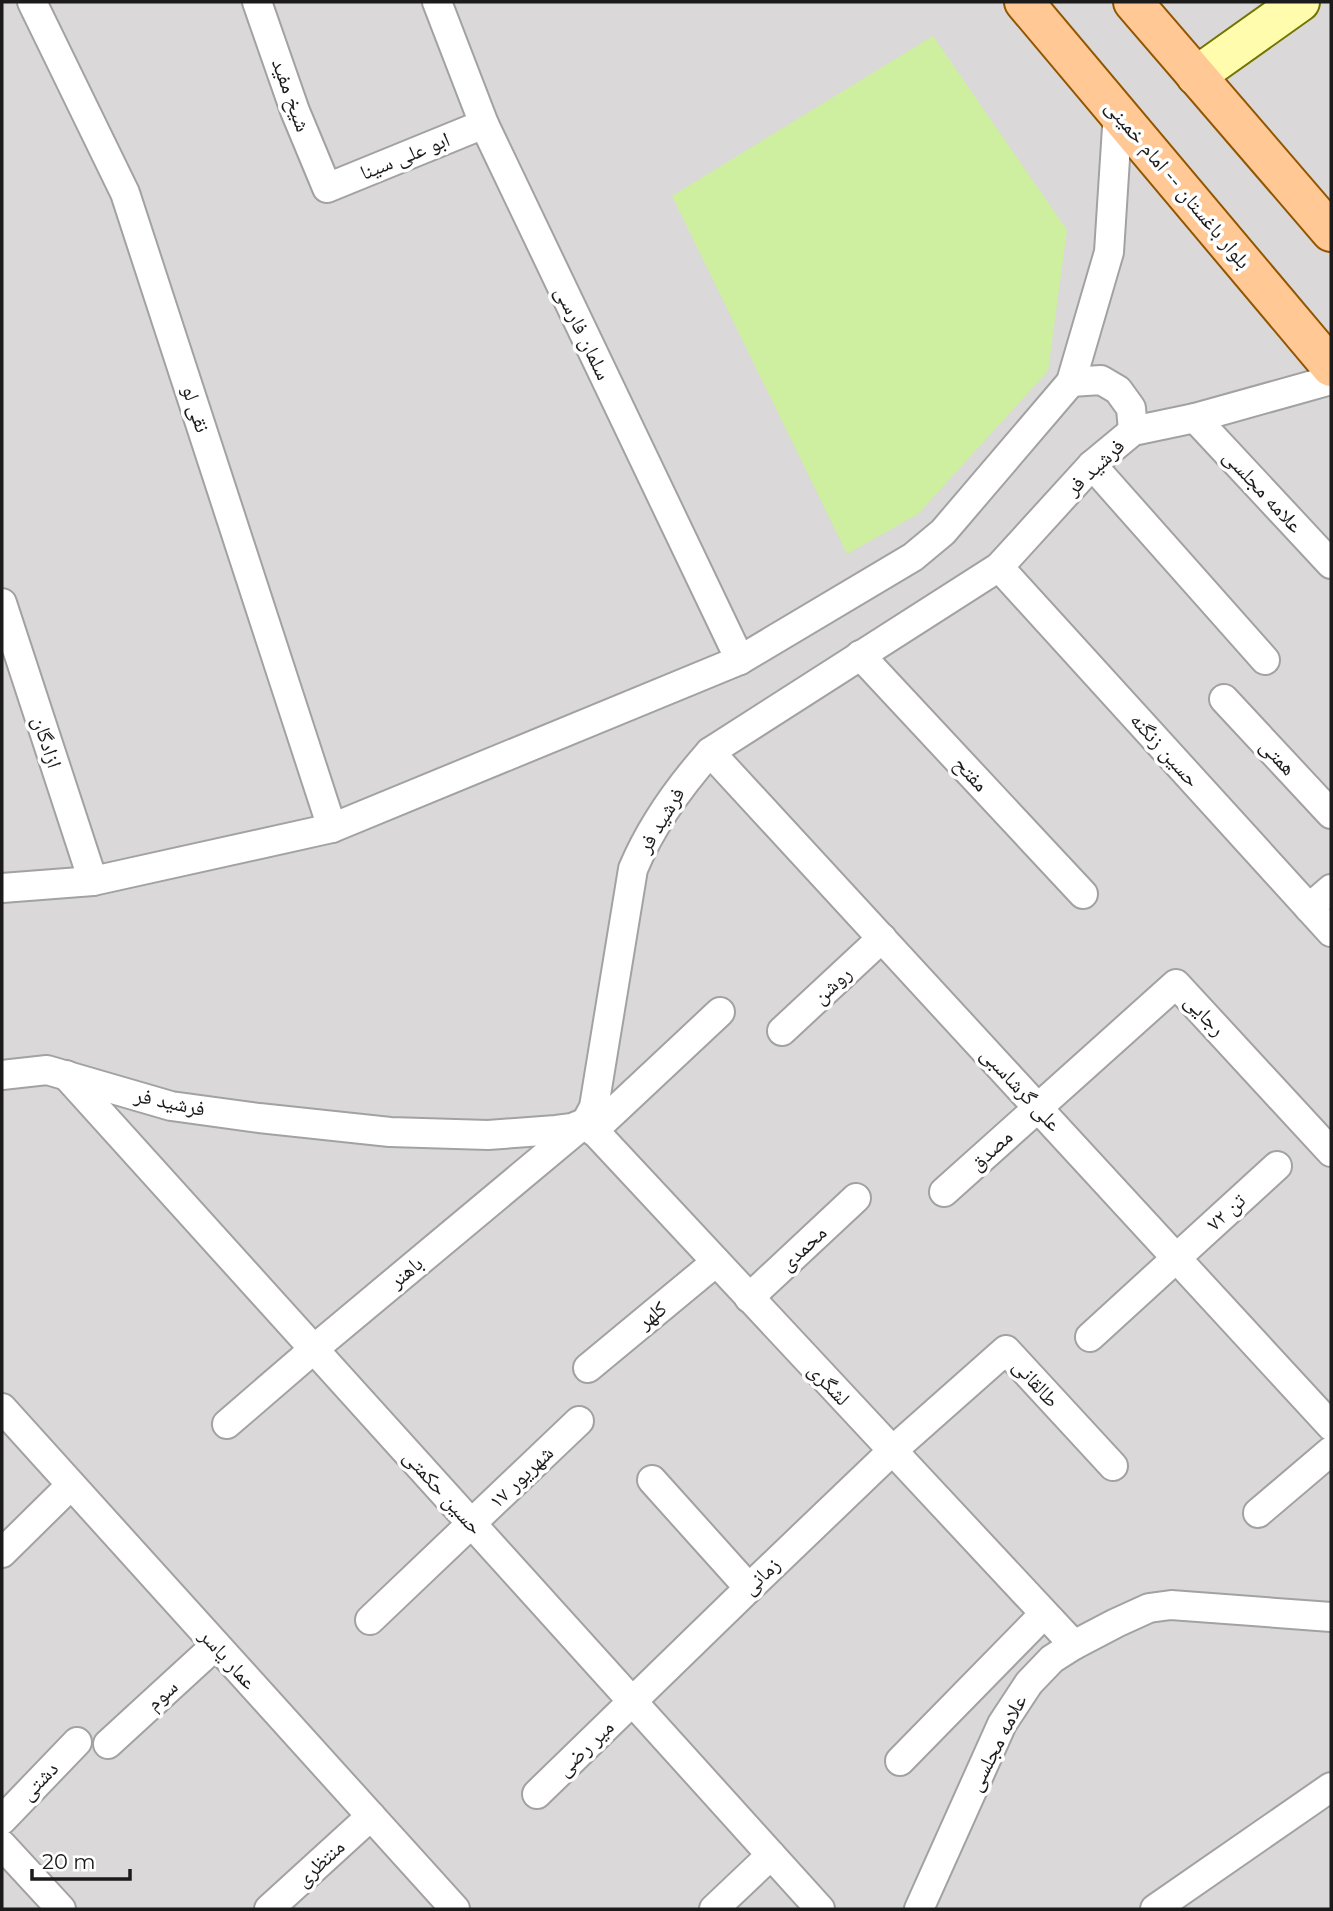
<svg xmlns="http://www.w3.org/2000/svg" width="1333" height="1911" font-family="Montserrat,'Noto Naskh Arabic',sans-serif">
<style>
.residential{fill:#dad8d8}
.grass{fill:#cdef9f}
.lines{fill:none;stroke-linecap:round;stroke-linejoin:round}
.street-casing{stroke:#a2a2a2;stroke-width:32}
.secondary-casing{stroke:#727500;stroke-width:42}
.primary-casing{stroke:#935600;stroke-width:42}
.street{stroke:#fff;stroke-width:28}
.secondary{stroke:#fffcad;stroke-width:38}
.primary{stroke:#ffc894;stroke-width:38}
.labels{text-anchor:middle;stroke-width:7;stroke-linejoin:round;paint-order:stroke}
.street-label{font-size:21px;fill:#1b1b1b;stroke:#fff}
</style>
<rect width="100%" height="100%" fill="#eee8df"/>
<rect class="residential" x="2" y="2" width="1329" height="1907"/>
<polygon class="grass" points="933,36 1067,230 1048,371 918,514 847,554 672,196"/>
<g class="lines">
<defs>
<g id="street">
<polyline points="32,2 125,193 332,828"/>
<polyline points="257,2 295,111 327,188 484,124"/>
<polyline points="437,2 484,124 740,660"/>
<polyline points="1071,382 1101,380 1118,390 1131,408 1133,431"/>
<polyline points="1195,418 1331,564"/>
<polyline points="1092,465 1265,660"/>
<polyline points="999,567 1331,932"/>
<polyline points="2,603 93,881"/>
<polyline points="860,655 1083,894"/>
<polyline points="1224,699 1331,814"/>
<polyline points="710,752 1331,1426"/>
<polyline points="2,888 93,881 332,828 740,660 913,557 943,532 1071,382 1109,252 1118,112"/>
<polyline points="1309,908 1331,889"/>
<polyline points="782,1031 882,938"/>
<path d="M2,1075L47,1070L171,1106L259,1118L390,1132L488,1135L556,1130L572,1128L586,1122L594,1107L633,869C651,826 679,787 710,752L999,567L1092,465L1133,431L1195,418L1331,380"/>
<polyline points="66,1075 820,1909"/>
<polyline points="593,1131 720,1012"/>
<polyline points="944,1192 1176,984 1331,1152"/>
<polyline points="749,1298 856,1198"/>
<polyline points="1090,1337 1277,1166"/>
<polyline points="588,1368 716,1262"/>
<polyline points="2,1408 455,1909"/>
<polyline points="227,1424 314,1349 586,1122 1074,1645"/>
<polyline points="652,1480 749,1588"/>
<polyline points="1258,1513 1331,1451"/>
<polyline points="2,1553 71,1485"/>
<polyline points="370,1620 579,1421"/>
<polyline points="108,1744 216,1645"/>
<polyline points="900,1761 1044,1614"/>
<polyline points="537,1794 749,1588 892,1451 1006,1350 1113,1466"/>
<polyline points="2,1820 77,1742"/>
<polyline points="2,1845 61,1909"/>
<polyline points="269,1909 371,1816"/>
<polyline points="714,1909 771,1855"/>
<polyline points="919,1909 1002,1724 1029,1683 1052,1659 1074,1645 1116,1623 1149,1608 1171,1605 1331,1617"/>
<polyline points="1155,1909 1331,1787"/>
</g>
<polyline id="secondary" points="1196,76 1300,2"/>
<g id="primary">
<polyline points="1024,2 1331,367"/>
<polyline points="1133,2 1331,232"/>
</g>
</defs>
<use href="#street" class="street-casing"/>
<use href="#secondary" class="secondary-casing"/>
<use href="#primary" class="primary-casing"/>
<use href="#street" class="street"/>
<use href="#secondary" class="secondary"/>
<use href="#primary" class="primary"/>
</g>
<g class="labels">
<g class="street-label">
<text transform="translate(291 95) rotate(70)" y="7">شیخ مفید</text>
<text transform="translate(405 156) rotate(-22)" y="7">ابو علی سینا</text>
<text transform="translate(1178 184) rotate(50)" y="7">بلوار باغستان -- امام خمینی</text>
<text transform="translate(583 333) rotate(64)" y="7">سلمان فارسی</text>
<text transform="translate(196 409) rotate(72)" y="7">نقی لو</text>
<text transform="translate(1095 467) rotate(-43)" y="7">فرشید فر</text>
<text transform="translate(1263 491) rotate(47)" y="7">علامه مجلسی</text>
<text transform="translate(47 742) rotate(72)" y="7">ازادگان</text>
<text transform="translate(1165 750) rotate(48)" y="7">حسین زنگنه</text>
<text transform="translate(1278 757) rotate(47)" y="7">همتی</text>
<text transform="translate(971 774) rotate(47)" y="7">مفتح</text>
<text transform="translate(661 820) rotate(-59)" y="7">فرشید فر</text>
<text transform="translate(832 985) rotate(-43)" y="7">روشن</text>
<text transform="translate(1205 1015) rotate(47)" y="7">رجایی</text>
<text transform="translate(1021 1089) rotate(47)" y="7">علی گرشاسبی</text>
<text transform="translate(170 1102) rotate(12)" y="7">فرشید فر</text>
<text transform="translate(991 1150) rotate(-42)" y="7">مصدق</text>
<text transform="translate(1226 1212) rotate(-42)" y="7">۷۲ تن</text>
<text transform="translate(803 1248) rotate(-43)" y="7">محمدی</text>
<text transform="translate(406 1272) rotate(-40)" y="7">باهنر</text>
<text transform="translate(652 1315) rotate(-39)" y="7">کلهر</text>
<text transform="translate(1036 1383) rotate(48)" y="7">طالقانی</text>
<text transform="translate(829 1384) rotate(47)" y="7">لشگری</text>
<text transform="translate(521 1477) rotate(-44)" y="7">۱۷ شهریور</text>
<text transform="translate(443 1492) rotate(48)" y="7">حسین حکمتی</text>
<text transform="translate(761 1576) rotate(-44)" y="7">زمانی</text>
<text transform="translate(228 1659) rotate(48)" y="7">عمار یاسر</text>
<text transform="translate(162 1695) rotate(-42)" y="7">سوم</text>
<text transform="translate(997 1743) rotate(-63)" y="7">علامه مجلسی</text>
<text transform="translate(585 1748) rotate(-44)" y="7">میر رضی</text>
<text transform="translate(39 1781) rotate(-46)" y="7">دشتی</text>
<text transform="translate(320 1863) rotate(-43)" y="7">منتظری</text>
</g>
</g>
<rect width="1333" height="1911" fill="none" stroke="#1b1b1b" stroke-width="7"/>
<path d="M32 1869v10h98v-10" fill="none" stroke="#1b1b1b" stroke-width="3.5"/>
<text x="42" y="1869" font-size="21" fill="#1b1b1b" stroke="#ffffff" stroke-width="5" paint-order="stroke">20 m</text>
</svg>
